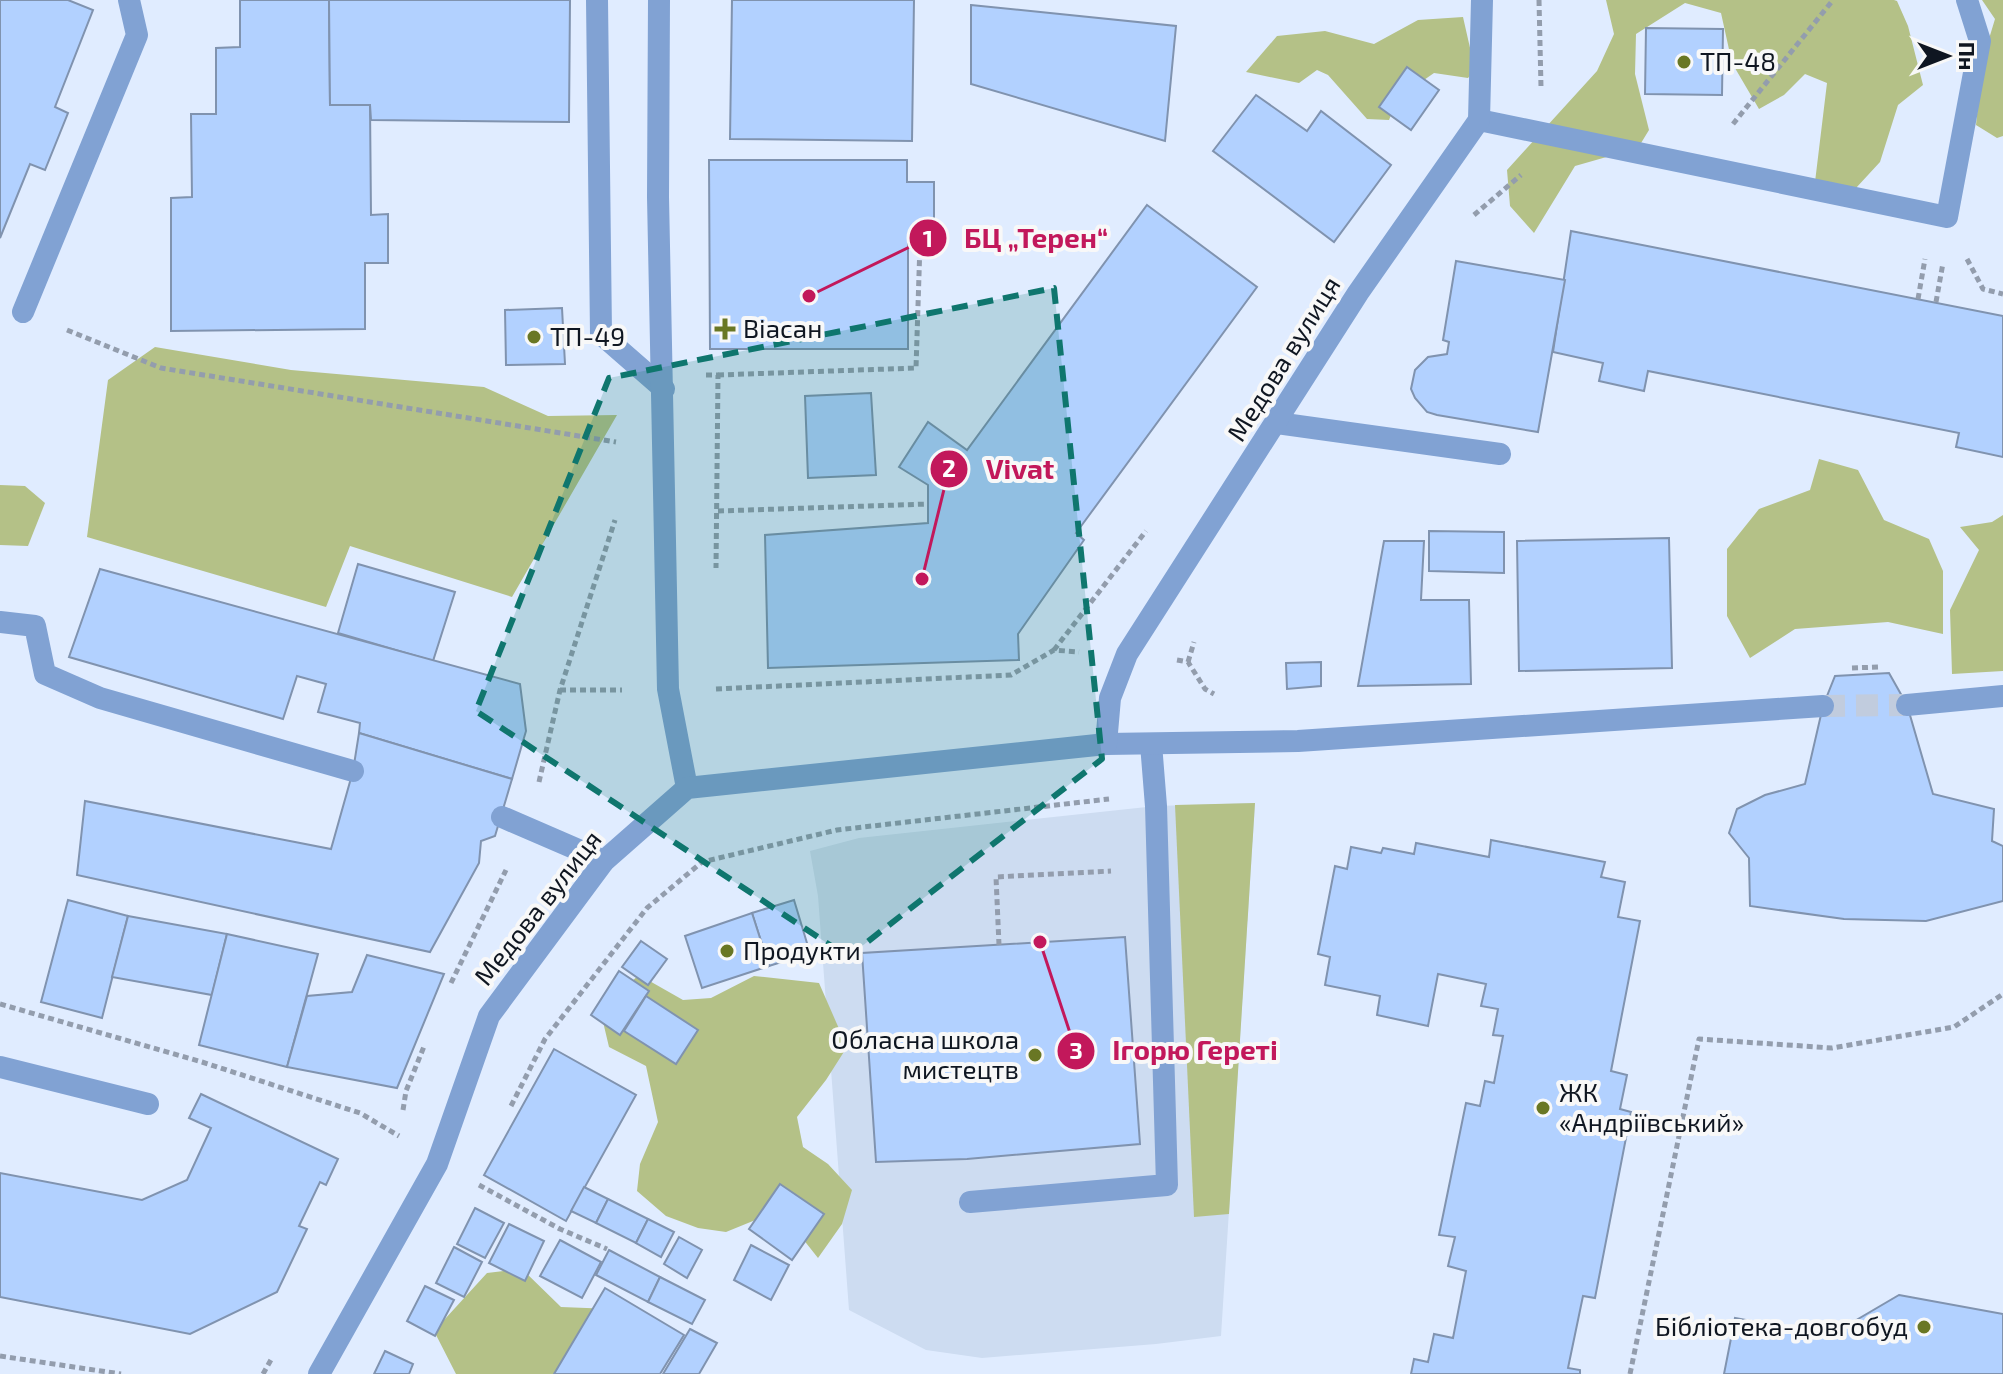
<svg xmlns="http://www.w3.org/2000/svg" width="2003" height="1374" font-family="'Exo 2',sans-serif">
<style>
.built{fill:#cddcf1}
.green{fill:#b4c187}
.building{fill:#b2d1ff;stroke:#8093af;stroke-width:2}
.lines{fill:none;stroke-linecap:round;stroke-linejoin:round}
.minor-tunnel{stroke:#c1ccde;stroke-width:22;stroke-dasharray:22 11;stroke-linecap:butt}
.path{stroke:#939dad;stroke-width:5;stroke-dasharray:6 4;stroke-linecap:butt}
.service{stroke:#81a2d3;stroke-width:22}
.minor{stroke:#81a2d3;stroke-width:22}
.marked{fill:#0f766e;fill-opacity:0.2;stroke:#0f766e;stroke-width:6;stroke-dasharray:16 10;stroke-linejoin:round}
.poi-dot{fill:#697724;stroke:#f8f8f8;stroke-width:3}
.labels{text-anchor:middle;stroke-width:8;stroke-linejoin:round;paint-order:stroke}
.poi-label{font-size:26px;fill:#0f1621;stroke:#f8f8f8;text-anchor:start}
.street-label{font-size:26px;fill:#0f1621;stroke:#f8f8f8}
.leader{fill:none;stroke:#c2185b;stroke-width:3}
.callout-dot{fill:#c2185b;stroke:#f8f8f8;stroke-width:3}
.mark-label{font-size:24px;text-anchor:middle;font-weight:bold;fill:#fff}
.callout-label{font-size:28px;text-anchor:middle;font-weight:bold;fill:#c2185b;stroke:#f8f8f8;stroke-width:8;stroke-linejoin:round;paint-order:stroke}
</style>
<rect width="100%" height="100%" fill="#e0ecff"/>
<polygon class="built" points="1255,803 1221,1336 1156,1344 982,1358 926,1350 849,1310 818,896 810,851 859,838 1156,806"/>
<g class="green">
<polygon points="1606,0 1894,0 1897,1 1908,26 1923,85 1898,105 1880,162 1856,188 1815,182 1827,83 1805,74 1784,95 1759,109 1732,63 1721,13 1685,3 1636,34 1635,74 1649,130 1638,148 1575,166 1534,233 1510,206 1507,170 1597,71 1614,34"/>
<polygon points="1982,0 2003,0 2003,136 1997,138 1976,125 1982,62 1995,19"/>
<polygon points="1463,17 1475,70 1468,78 1434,73 1398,98 1389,120 1367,119 1328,75 1317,70 1299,83 1246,72 1277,36 1325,31 1374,44 1418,20"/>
<polygon points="155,347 291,370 484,387 548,416 617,415 512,597 350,546 326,607 87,537 108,380"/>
<polygon points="1819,459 1858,470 1884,520 1929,539 1943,571 1943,634 1888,622 1795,629 1750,658 1727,616 1727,549 1759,509 1810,490"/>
<polygon points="0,485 25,486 45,503 28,546 0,545"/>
<polygon points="2003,515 2003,671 1952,674 1950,610 1979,550 1960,527 1992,522"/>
<polygon points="1255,803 1229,1214 1194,1217 1175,805"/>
<polygon points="639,975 683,1000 711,998 754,976 819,983 847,1047 826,1080 797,1117 803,1147 828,1164 852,1190 842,1224 818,1258 780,1210 726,1232 698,1228 666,1216 637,1191 640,1164 658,1122 646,1066 609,1047 600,1009"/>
<polygon points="522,1269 561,1307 612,1309 573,1374 456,1374 434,1331 487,1273"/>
</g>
<g class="building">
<polygon points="0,0 68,0 93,10 55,107 68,113 45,170 30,164 0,238"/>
<polygon points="240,0 329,0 330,105 370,105 371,215 388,214 388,263 365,263 365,329 171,331 171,198 192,197 191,114 216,114 216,48 240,47"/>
<polygon points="329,0 570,0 569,122 371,120 370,105 330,105"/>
<polygon points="732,0 914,0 912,141 730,139"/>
<polygon points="971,5 1176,26 1165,141 971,84"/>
<polygon points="1646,28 1723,29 1722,95 1645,94"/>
<polygon points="1407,67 1439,90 1411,130 1379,107"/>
<polygon points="1256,95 1307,131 1321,111 1391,165 1334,242 1213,151"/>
<polygon points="709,160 907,160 907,182 934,182 934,244 908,244 908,349 710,349"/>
<polygon points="1147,205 1257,287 1076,533 1084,540 1018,634 1019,660 768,668 765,535 928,523 928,485 899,467 928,422 967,450"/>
<polygon points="1571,231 2003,316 2003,457 1956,447 1959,433 1648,371 1644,391 1599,381 1603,363 1553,352"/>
<polygon points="1456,261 1565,280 1538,432 1437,415 1427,412 1415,398 1411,389 1415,370 1428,357 1447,354 1449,342 1443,340"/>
<polygon points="562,308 565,364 506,365 505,310"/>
<polygon points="871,393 876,475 808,478 805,396"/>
<polygon points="1429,531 1504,532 1504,573 1429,571"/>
<polygon points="1669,538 1672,668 1519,671 1517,541"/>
<polygon points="1384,541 1424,541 1421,600 1469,600 1471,684 1358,686"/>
<polygon points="358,564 455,592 433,661 338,633"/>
<polygon points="100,569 520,684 526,731 512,779 359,733 360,723 318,712 326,684 297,676 283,719 69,657"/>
<polygon points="1321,662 1321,686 1287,689 1286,663"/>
<polygon points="1889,673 1907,705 1933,794 1994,809 1992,841 2003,846 2003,901 1926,921 1844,919 1750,906 1749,858 1729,833 1737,809 1765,795 1805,784 1823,706 1835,676"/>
<polygon points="359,733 512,779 495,836 481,841 479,863 430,952 77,875 85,801 331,849 353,771"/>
<polygon points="1491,840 1605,862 1601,877 1625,882 1618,917 1640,921 1611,1071 1627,1075 1620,1109 1631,1112 1595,1298 1583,1296 1568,1368 1580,1370 1580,1374 1411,1374 1414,1359 1428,1362 1434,1334 1453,1338 1466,1271 1448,1266 1455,1237 1439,1235 1466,1103 1480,1106 1485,1081 1494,1083 1503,1036 1493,1035 1498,1009 1481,1006 1486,984 1438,974 1428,1026 1377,1015 1380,996 1325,985 1330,957 1318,954 1335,866 1347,869 1351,847 1381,853 1383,848 1414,854 1416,843 1489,857"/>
<polygon points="68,900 128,916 102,1018 41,1002"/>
<polygon points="794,900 810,953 769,966 752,913"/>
<polygon points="752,913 769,966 702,988 685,936"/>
<polygon points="128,916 227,934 212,995 112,977"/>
<polygon points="227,934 318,954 287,1067 199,1045"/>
<polygon points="1125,937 1140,1144 967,1159 876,1162 862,953"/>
<polygon points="641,941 667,959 648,985 622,967"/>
<polygon points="367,955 444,974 397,1088 287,1067 307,996 352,992"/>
<polygon points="619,971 649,991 620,1035 591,1015"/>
<polygon points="646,996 698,1030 676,1064 624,1031"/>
<polygon points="554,1049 636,1095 566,1221 484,1175"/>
<polygon points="201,1094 338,1159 326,1185 320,1182 299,1226 307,1229 277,1292 190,1334 0,1297 0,1173 142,1200 187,1180 211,1128 189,1118"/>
<polygon points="780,1184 824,1214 792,1260 749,1229"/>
<polygon points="584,1187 608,1199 596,1223 571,1211"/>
<polygon points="608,1199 648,1219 636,1243 596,1223"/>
<polygon points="475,1208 504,1223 485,1258 457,1244"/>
<polygon points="648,1219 674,1232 661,1257 636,1243"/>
<polygon points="509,1224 544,1241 525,1281 489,1263"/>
<polygon points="679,1237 702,1250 687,1278 664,1264"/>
<polygon points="560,1240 601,1262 582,1298 540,1276"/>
<polygon points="751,1245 789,1265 771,1300 734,1280"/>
<polygon points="454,1247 482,1262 464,1297 436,1283"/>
<polygon points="609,1250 660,1277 648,1302 596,1275"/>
<polygon points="660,1277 705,1300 692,1324 648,1302"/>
<polygon points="425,1286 454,1300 435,1336 407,1321"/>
<polygon points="605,1288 684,1335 660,1374 554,1374"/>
<polygon points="1899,1295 2003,1314 2003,1374 1724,1374 1735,1318 1829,1336"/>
<polygon points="690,1329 717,1343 699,1374 663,1374"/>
<polygon points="385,1351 413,1364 409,1374 374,1374"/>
</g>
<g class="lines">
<polyline class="minor-tunnel" points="1823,706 1907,705"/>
<g class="path">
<polyline points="1539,0 1541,87"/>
<polyline points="1733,124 1833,0"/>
<polyline points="1474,215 1521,175"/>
<polyline points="1967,259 1983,289 2003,294"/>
<polyline points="1918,299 1925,259"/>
<polyline points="1936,302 1943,263"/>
<polyline points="67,330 161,368 616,442"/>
<polyline points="706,375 718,375 716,568"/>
<polyline points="718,375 916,368 920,244"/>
<polyline points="718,511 928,504"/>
<polyline points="1054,650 1146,531"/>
<polyline points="1177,660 1188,662 1205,689 1214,694"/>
<polyline points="1188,662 1194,642"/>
<polyline points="1852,668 1878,667"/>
<polyline points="716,689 1011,675 1054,650 1079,652"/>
<polyline points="560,690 622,690"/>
<polyline points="539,782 560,690 615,520"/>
<polyline points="999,945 996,877 1111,871"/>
<polyline points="451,983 506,870"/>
<polyline points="0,1004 202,1062 360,1113 399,1136"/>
<polyline points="511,1106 545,1039 647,908 702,862 837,830 1109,799"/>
<polyline points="403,1110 406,1091 425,1044"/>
<polyline points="479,1185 560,1229 607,1249"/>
<polyline points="0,1356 121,1374"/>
<polyline points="263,1374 272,1358"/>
<polyline points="1630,1374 1699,1039 1832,1048 1954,1027 2003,994"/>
</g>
<g class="service">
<polyline points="597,0 601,334 664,389"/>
<polyline points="659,0 658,197 668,689 687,788"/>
<polyline points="1479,120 1947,217 1980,41 1967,0"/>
<polyline points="23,312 137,35 129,0"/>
<polyline points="1277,423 1500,454"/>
<polyline points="0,622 35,626 45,674 100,698 353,771"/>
<polyline points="502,817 604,861"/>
<polyline points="0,1067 148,1104"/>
<polyline points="970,1202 1167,1185 1156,806 1151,744"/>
</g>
<g class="minor">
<polyline points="1907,705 2003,696"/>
<polyline points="1106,744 1298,741 1823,706"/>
<polyline points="319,1374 437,1164 489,1016 604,861 687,788 1106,744 1110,698 1127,654 1358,293 1479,120 1482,0"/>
</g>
</g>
<path class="marked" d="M1054,288L1102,759L848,957L476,711L609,378Z"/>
<g class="poi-dot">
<circle cx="1684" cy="62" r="8"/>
<path d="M721 317h8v8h8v8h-8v8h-8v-8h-8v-8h8z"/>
<circle cx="534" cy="337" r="8"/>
<circle cx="727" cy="951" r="8"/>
<circle cx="1035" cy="1055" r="8"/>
<circle cx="1543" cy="1108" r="8"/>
<circle cx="1924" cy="1327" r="8"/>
</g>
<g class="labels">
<g class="poi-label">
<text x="1700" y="71">ТП-48</text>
<text x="743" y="338">Віасан</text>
<text x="550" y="346">ТП-49</text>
<text x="743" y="960">Продукти</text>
<text x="1019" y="1049" text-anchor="end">Обласна школа<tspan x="1019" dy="30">мистецтв</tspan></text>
<text x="1559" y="1102">ЖК<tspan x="1559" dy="30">«Андріївський»</tspan></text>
<text x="1908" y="1336" text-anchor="end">Бібліотека-довгобуд</text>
</g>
<g class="street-label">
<text transform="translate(1284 359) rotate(-58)" y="9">Медова вулиця</text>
<text transform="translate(538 908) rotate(-52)" y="9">Медова вулиця</text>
</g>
</g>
<path class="leader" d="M809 296L928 238M922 579L949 469M1040 942L1076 1051"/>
<g class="callout-dot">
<circle cx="809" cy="296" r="8"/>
<circle cx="922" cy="579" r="8"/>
<circle cx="1040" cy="942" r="8"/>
<circle cx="928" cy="238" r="20"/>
<circle cx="949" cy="469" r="20"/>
<circle cx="1076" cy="1051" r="20"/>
</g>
<g class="mark-label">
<text x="928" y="247">1</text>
<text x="949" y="477">2</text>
<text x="1076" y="1059">3</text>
</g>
<g class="callout-label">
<text x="1036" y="248">БЦ „Терен“</text>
<text x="1020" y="479">Vivat</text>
<text x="1195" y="1060">Ігорю Гереті</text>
</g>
<g transform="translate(1947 56) rotate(90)" stroke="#f8f8f8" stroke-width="6" paint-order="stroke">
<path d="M0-6L14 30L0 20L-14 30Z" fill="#0f1621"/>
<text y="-12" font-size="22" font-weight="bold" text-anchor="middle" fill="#0f1621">Пн</text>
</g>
</svg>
